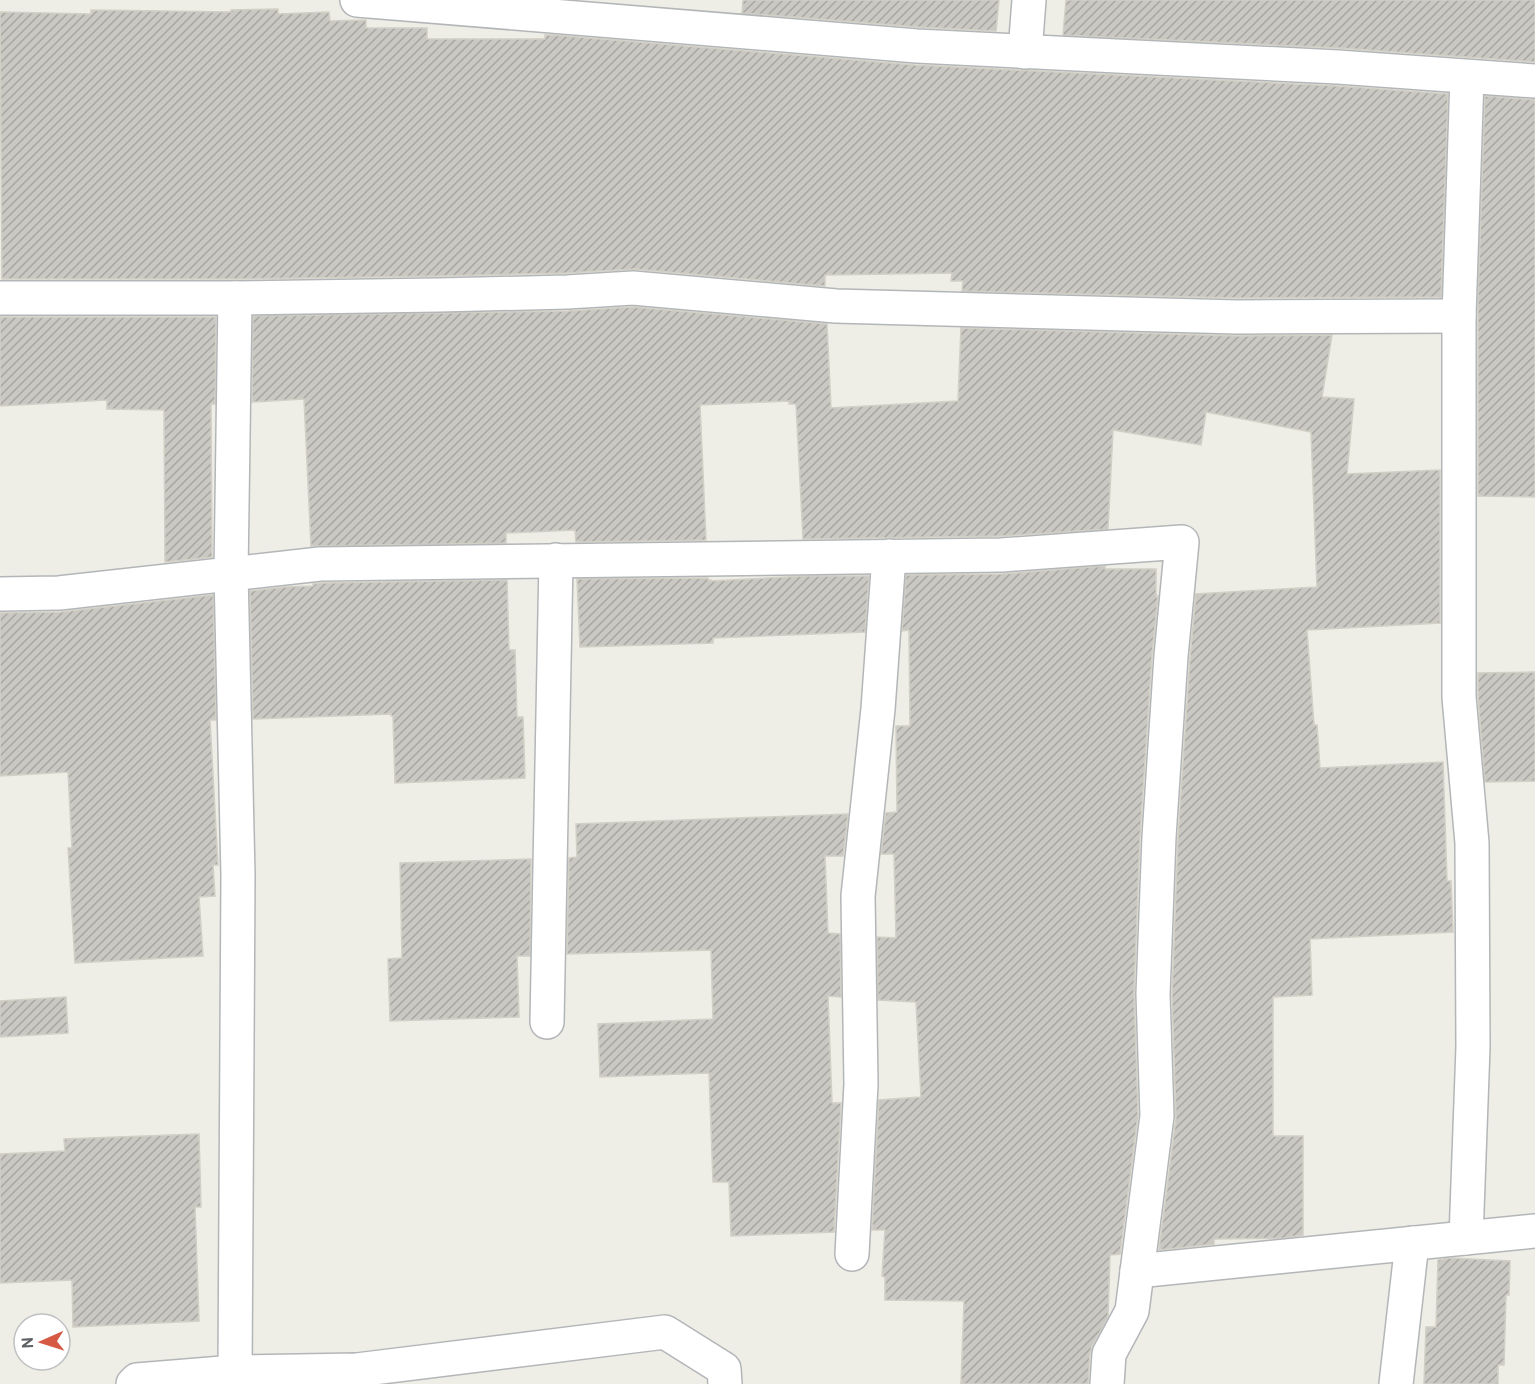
<svg xmlns="http://www.w3.org/2000/svg" width="1535" height="1384" font-family="Overpass,sans-serif">
<style>
.building{fill:url(#building-hatch);stroke:#d2cfc5;stroke-width:1.5}
.lines{fill:none;stroke-linecap:round;stroke-linejoin:round}
.minor-casing{stroke:#b3b6b9;stroke-width:36}
.minor{stroke:#fff;stroke-width:33}
</style>
<defs>
<pattern id="building-hatch" width="6" height="6" patternUnits="userSpaceOnUse" patternTransform="scale(1.5)"><rect width="6" height="6" fill="#cac8c3"/><path d="M-1 1l2-2M0 6l6-6M5 7l2-2" fill="none" stroke="#a7a6a2"/></pattern>
</defs>
<rect width="100%" height="100%" fill="#eeede6"/>
<g class="building">
<polygon points="743,0 999,0 996,31 918,27 742,13"/>
<polygon points="1066,0 1535,0 1535,62 1339,48 1063,35"/>
<polygon points="278,9 278,14 329,12 330,21 366,20 366,28 427,28 427,39 545,39 545,35 553,35 915,65 1337,86 1448,94 1441,297 1237,298 962,291 963,281 951,281 952,273 825,275 825,286 634,269 566,273 439,276 235,279 2,279 0,12 91,14 91,10 231,12 231,10"/>
<polygon points="1485,96 1535,100 1535,497 1478,496 1478,298"/>
<polygon points="633,307 827,324 831,408 958,401 961,328 1236,336 1332,335 1322,397 1354,399 1347,474 1440,470 1440,623 1307,630 1314,725 1317,725 1320,768 1443,762 1447,881 1451,881 1453,932 1310,939 1312,995 1273,997 1273,1136 1303,1136 1303,1235 1283,1238 1214,1239 1214,1244 1159,1250 1176,1118 1172,994 1178,838 1190,658 1196,594 1317,587 1311,432 1206,412 1201,445 1113,430 1108,529 1000,536 803,539 796,404 789,404 789,401 700,405 706,540 576,542 575,530 506,533 506,543 311,546 304,399 252,402 253,316 568,311"/>
<polygon points="0,317 216,317 215,404 211,404 212,557 165,562 164,410 107,409 107,400 0,406"/>
<polygon points="1105,566 1105,569 1156,569 1156,597 1158,596 1152,655 1140,836 1134,993 1138,1115 1120,1254 1110,1255 1108,1317 1092,1346 1090,1353 1088,1384 961,1384 964,1301 885,1300 885,1277 882,1276 885,1230 872,1230 879,1100 921,1097 916,1002 878,1000 877,937 896,938 894,854 881,854 886,813 897,812 896,726 910,726 909,630 902,631 906,575 1002,574"/>
<polygon points="805,576 869,576 865,632 713,638 713,643 580,647 577,579 708,578 708,580 711,580 711,581"/>
<polygon points="507,580 509,650 515,650 517,717 523,717 525,778 395,783 393,716 391,716 391,714 253,719 250,591 285,587 313,586 313,584 321,583"/>
<polygon points="213,595 216,720 210,720 218,865 213,865 215,896 199,897 203,956 75,963 68,848 72,848 68,772 0,776 0,613 61,612"/>
<polygon points="1535,672 1535,781 1485,782 1478,696 1478,673"/>
<polygon points="848,814 843,856 825,856 828,933 840,934 841,997 828,996 832,1103 841,1103 834,1232 731,1236 729,1182 713,1182 709,1073 600,1077 598,1024 713,1019 711,950 567,954 569,858 577,857 576,824"/>
<polygon points="531,859 530,956 517,956 519,1017 390,1021 388,959 402,958 400,863"/>
<polygon points="66,997 68,1033 0,1037 0,1001"/>
<polygon points="199,1134 201,1207 195,1207 199,1321 73,1327 72,1280 0,1283 0,1154 65,1151 64,1139"/>
<polygon points="1450,1258 1510,1261 1509,1295 1506,1295 1504,1365 1498,1365 1498,1384 1424,1384 1426,1327 1436,1327 1438,1260"/>
</g>
<g class="lines">
<defs>
<g id="minor">
<polyline points="357,0 917,46 1338,67 1535,81"/>
<polyline points="1025,52 1029,0"/>
<polyline points="0,298 235,298 439,295 567,292 633,288 836,306 1237,317 1459,316"/>
<polyline points="235,298 231,573 238,875 235,1372 357,1370 665,1332 724,1369 725,1384"/>
<polyline points="0,594 59,593 320,564 1001,555 1182,542 1171,656 1159,837 1153,994 1157,1116 1132,1311 1109,1354 1107,1384"/>
<polyline points="547,1022 556,560"/>
<polyline points="1466,1238 1473,1047 1472,843 1459,697 1459,316 1467,77"/>
<polyline points="852,1254 861,1084 858,896 878,709 889,556"/>
<polyline points="1137,1271 1535,1231"/>
<polyline points="133,1384 137,1380 235,1372"/>
<polyline points="1396,1384 1412,1243"/>
</g>
</defs>
<use href="#minor" class="minor-casing"/>
<use href="#minor" class="minor"/>
</g>
<g transform="translate(42 1342) rotate(267)"><circle r="28" fill="#ffffff" stroke="#bfc0c1" stroke-width="1.5"/>
<path d="M0-4.5L10 22L0 15L-10 22Z" fill="#d65944"/>
<text y="-9" font-size="16" font-weight="bold" text-anchor="middle" fill="#5e6165">N</text>
</g>
</svg>
